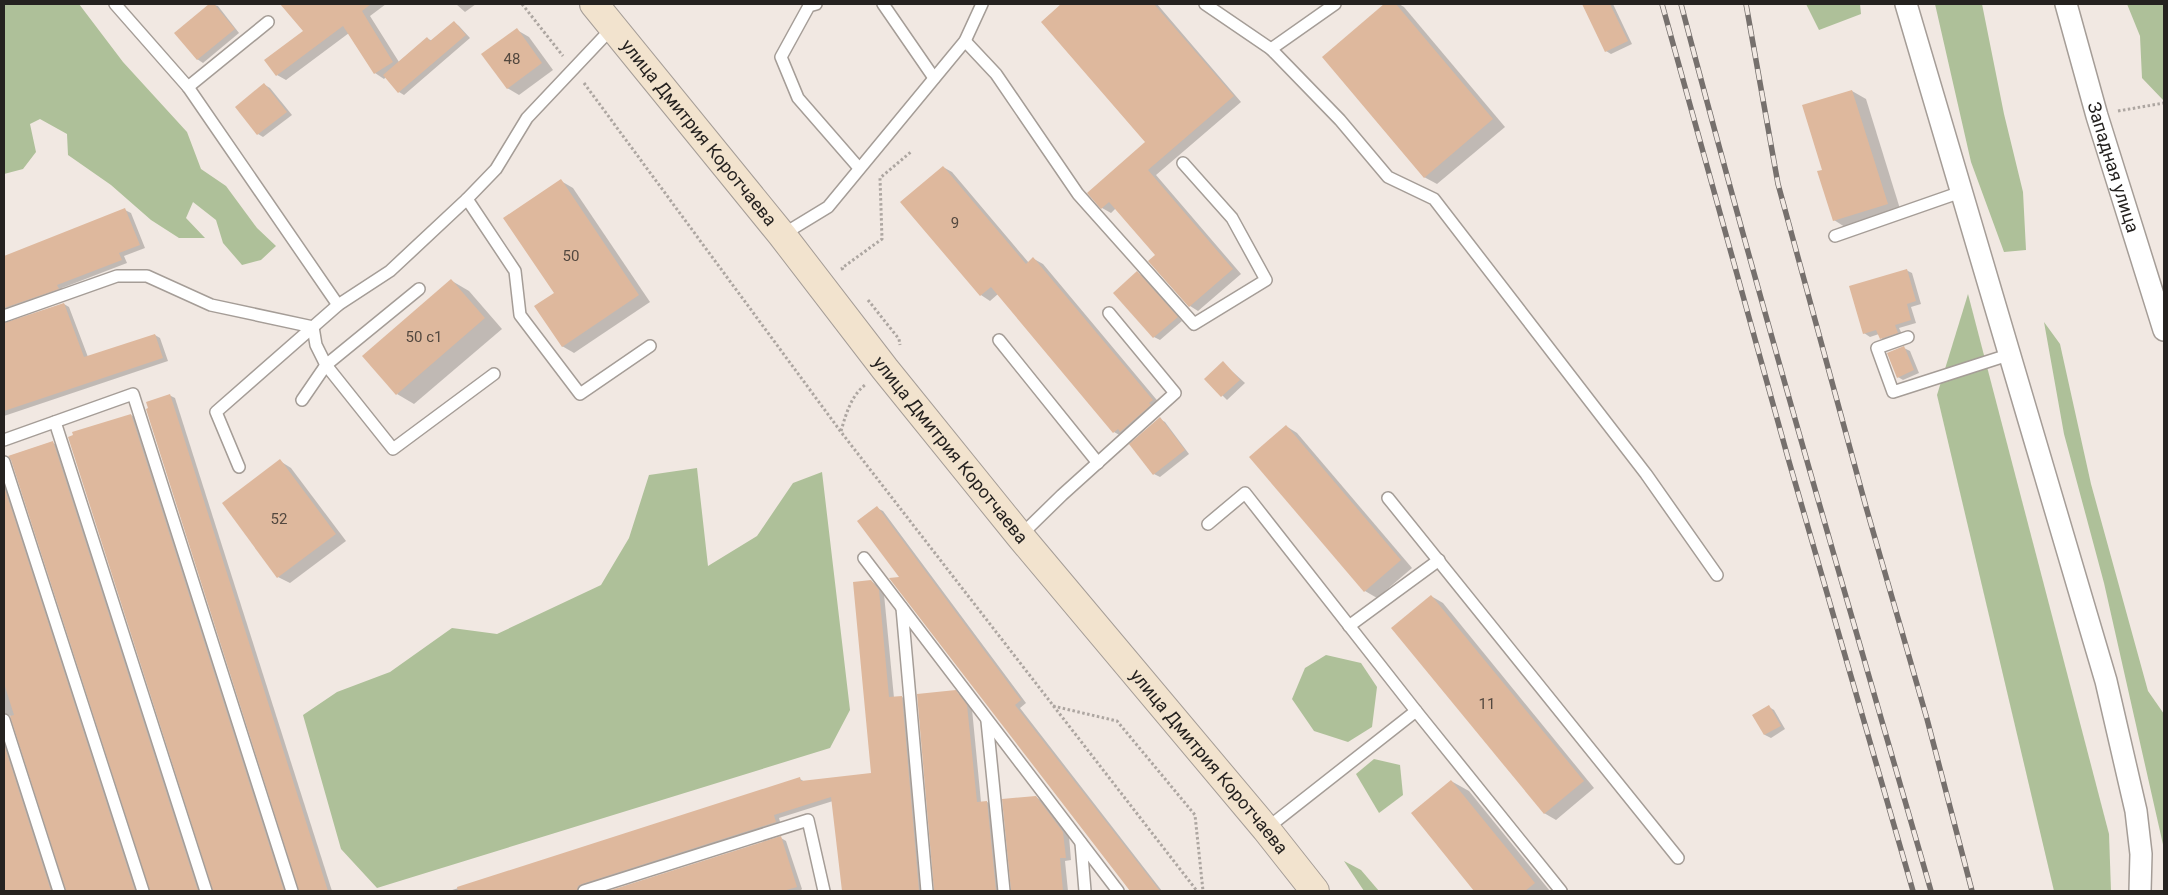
<svg xmlns="http://www.w3.org/2000/svg" width="2168" height="895" font-family="Roboto,sans-serif">
<style>
.forest{fill:#aec099}
.shadow{fill:#0003}
.building{fill:#deb89d}
.lines{fill:none;stroke-linecap:round;stroke-linejoin:round}
.lane-casing{stroke:#a59d97;stroke-width:14}
.street-casing{stroke:#a59d97;stroke-width:24}
.secondary-casing{stroke:#a59d97;stroke-width:30}
.path{stroke:#ada6a1;stroke-width:3;stroke-dasharray:2.5 2.5;stroke-linecap:butt}
.lane{stroke:#fff;stroke-width:11}
.street{stroke:#fff;stroke-width:21}
.secondary{stroke:#f2e3ce;stroke-width:28}
.rail-casing{stroke:#76706d;stroke-width:5.5}
.rail{stroke:#f1e8e2;stroke-width:4;stroke-dasharray:11;stroke-linecap:butt}
.labels{text-anchor:middle;stroke-width:4;stroke-linejoin:round;paint-order:stroke}
.number-label{font-size:15px;fill:#53483f}
.street-label{font-size:18px;fill:#252220;stroke:#f1e8e2}
</style>
<rect width="100%" height="100%" fill="#f1e8e2"/>
<g class="forest">
<polygon points="4,4 79,4 123,62 187,132 201,169 226,186 257,228 276,246 261,260 242,265 223,243 216,220 193,202 186,218 205,238 179,238 151,220 111,185 68,155 67,134 40,119 30,124 36,152 23,169 4,174"/>
<polygon points="1806,4 1860,4 1861,14 1819,30"/>
<polygon points="1935,4 1982,4 2004,114 2023,192 2026,250 2004,252 1971,162"/>
<polygon points="2127,4 2164,4 2164,101 2142,78 2140,36"/>
<polygon points="1968,294 2109,834 2111,891 2054,891 1937,395"/>
<polygon points="2044,322 2060,344 2091,484 2148,691 2164,714 2164,849 2104,583 2064,434"/>
<polygon points="697,468 708,566 757,536 793,483 822,472 850,710 830,748 377,888 341,849 303,715 337,692 390,672 452,628 497,634 601,585 629,538 649,475"/>
<polygon points="1326,655 1361,663 1377,687 1372,727 1348,742 1314,731 1292,699 1305,668"/>
<polygon points="1374,759 1400,765 1403,795 1379,813 1356,774"/>
<polygon points="1344,861 1361,870 1379,891 1364,891"/>
</g>
<g class="shadow">
<polygon points="211,4 218,6 239,33 203,63 197,59 176,33"/>
<polygon points="281,4 386,4 370,16 399,62 427,38 432,41 454,22 459,26 470,38 404,95 399,92 386,77 384,79 375,73 349,33 286,80 277,75 304,31"/>
<polygon points="456,4 476,4 465,12"/>
<polygon points="1063,4 1157,4 1241,102 1156,175 1241,274 1198,311 1190,306 1157,255 1116,208 1111,213 1102,208 1089,193 1147,142 1043,22"/>
<polygon points="1386,4 1399,4 1404,7 1505,127 1437,184 1424,177 1323,57"/>
<polygon points="1583,4 1613,4 1632,44 1611,54 1606,51"/>
<polygon points="517,30 529,37 553,70 519,95 507,88"/>
<polygon points="265,85 270,88 292,115 263,137 258,134"/>
<polygon points="1852,91 1866,99 1901,212 1848,229 1834,220 1824,170"/>
<polygon points="943,167 952,172 1029,263 1034,259 1043,264 1161,405 1123,437 1114,432 998,294 990,301 981,295 902,202"/>
<polygon points="561,181 573,188 650,302 574,353 562,346 555,293"/>
<polygon points="125,210 131,213 145,248 124,256 127,263 62,288 63,292 4,314 4,257"/>
<polygon points="1906,270 1912,273 1921,304 1911,307 1916,323 1899,328 1903,336 1886,341 1881,338 1879,334 1870,337 1864,333"/>
<polygon points="1137,273 1143,276 1182,321 1160,340 1154,337"/>
<polygon points="452,281 469,291 502,329 414,404 397,394"/>
<polygon points="64,304 69,307 88,357 155,335 160,338 168,361 4,416 4,324"/>
<polygon points="1904,348 1910,351 1919,373 1903,380 1898,377"/>
<polygon points="1223,363 1245,383 1227,400 1206,379"/>
<polygon points="169,395 175,398 332,891 300,891 147,410"/>
<polygon points="131,415 137,418 288,891 214,891"/>
<polygon points="1160,419 1165,422 1189,454 1160,477 1154,474"/>
<polygon points="1286,426 1297,433 1412,568 1377,598 1365,591"/>
<polygon points="53,443 59,446 202,891 151,891"/>
<polygon points="280,461 291,468 346,541 290,583 278,577"/>
<polygon points="4,474 140,891 67,891 11,716 7,715 4,719"/>
<polygon points="877,508 883,511 1026,703 1020,708 1162,891 1131,891 891,579 901,578"/>
<polygon points="871,581 877,585 884,594 894,698 902,697 907,700 926,891 843,891 833,801 779,818 781,825 583,891 449,891 800,779 805,782 872,774"/>
<polygon points="1431,596 1443,603 1594,788 1556,820 1544,813"/>
<polygon points="955,692 961,695 972,709 981,802 987,802 993,805 1002,891 935,891"/>
<polygon points="1769,707 1774,710 1785,729 1771,738 1765,735 1754,715"/>
<polygon points="4,732 55,891 4,891"/>
<polygon points="1451,781 1469,791 1550,891 1475,891 1412,813"/>
<polygon points="1036,797 1042,801 1069,836 1071,860 1065,861 1068,891 1013,891 1004,800"/>
<polygon points="781,838 786,841 802,889 800,891 612,891"/>
</g>
<g class="building">
<polygon points="209,4 214,4 235,29 197,60 174,33"/>
<polygon points="280,4 371,4 362,11 393,62 374,74 343,26 276,76 264,60 303,31"/>
<polygon points="1061,4 1154,4 1234,96 1148,170 1233,269 1189,307 1148,261 1155,255 1109,202 1101,209 1087,193 1145,142 1041,22"/>
<polygon points="1384,4 1396,4 1493,119 1424,178 1322,57"/>
<polygon points="1582,4 1610,4 1628,41 1605,52"/>
<polygon points="454,21 466,35 398,93 383,75 427,37 430,41"/>
<polygon points="517,28 542,63 507,89 481,54"/>
<polygon points="264,83 287,112 257,135 235,107"/>
<polygon points="1852,90 1888,204 1833,221 1817,171 1822,170 1802,105"/>
<polygon points="943,166 1026,264 1033,257 1153,400 1149,403 1151,405 1120,432 1118,429 1113,433 991,287 980,296 900,202"/>
<polygon points="561,179 639,295 562,347 534,306 554,293 503,218"/>
<polygon points="125,208 140,245 119,253 122,260 57,285 59,289 4,308 4,256"/>
<polygon points="1907,269 1916,301 1907,304 1911,320 1895,325 1898,333 1880,339 1876,330 1863,334 1849,286"/>
<polygon points="1137,271 1178,317 1153,338 1113,293"/>
<polygon points="451,279 485,318 396,395 362,356"/>
<polygon points="64,303 84,357 155,334 163,358 4,411 4,323"/>
<polygon points="1904,346 1914,370 1897,378 1887,353"/>
<polygon points="1223,361 1240,380 1221,397 1204,379"/>
<polygon points="170,394 184,438 328,891 299,891 146,409 148,408 146,402"/>
<polygon points="131,414 284,891 213,891 68,437 73,435 72,432"/>
<polygon points="1160,417 1185,450 1153,475 1129,444"/>
<polygon points="1286,425 1401,560 1364,592 1249,457"/>
<polygon points="53,441 198,891 150,891 11,460 8,456"/>
<polygon points="280,459 336,534 277,578 222,503"/>
<polygon points="4,486 135,891 66,891 10,716 14,715 4,683"/>
<polygon points="877,506 1021,700 1015,705 1160,891 1130,891 889,578 899,577 857,521"/>
<polygon points="871,580 879,590 889,697 902,696 919,891 842,891 831,797 774,815 776,822 582,884 578,886 577,891 458,891 457,887 800,777 801,781 871,773 853,582"/>
<polygon points="1431,595 1584,781 1544,814 1391,628"/>
<polygon points="956,690 967,705 977,802 987,801 996,891 934,891 917,694"/>
<polygon points="1769,705 1781,726 1764,735 1752,715"/>
<polygon points="4,744 51,891 4,891"/>
<polygon points="1451,780 1535,883 1525,891 1474,891 1411,813"/>
<polygon points="1036,796 1063,832 1066,858 1060,858 1063,891 1011,891 1002,799"/>
<polygon points="781,836 797,887 783,891 608,891"/>
</g>
<g class="lines">
<defs>
<g id="lane">
<polyline points="115,4 188,87 338,305"/>
<polyline points="816,4 809,6 781,57 798,98 859,168"/>
<polyline points="883,4 934,78"/>
<polyline points="1205,4 1271,49 1340,120 1388,177 1434,199 1646,474 1717,575"/>
<polyline points="965,41 996,74 1078,194 1194,324 1266,280 1232,218 1183,163"/>
<polyline points="1271,49 1335,4"/>
<polyline points="188,87 268,22"/>
<polyline points="467,199 515,271 520,315 580,394 650,346"/>
<polyline points="782,235 828,207 965,41 982,4"/>
<polyline points="1835,236 1961,192"/>
<polyline points="4,316 117,276 147,276 211,305 313,327 316,345 326,365 393,449 494,374"/>
<polyline points="1908,337 1877,348 1893,392 2008,355"/>
<polyline points="999,340 1098,463"/>
<polyline points="302,400 326,365 419,289"/>
<polyline points="55,422 206,891"/>
<polyline points="4,440 133,394 292,891"/>
<polyline points="4,462 143,891"/>
<polyline points="239,467 216,412 338,305 390,271 467,199 496,169 527,118 613,27"/>
<polyline points="1388,498 1678,858"/>
<polyline points="1208,524 1245,493 1416,711 1561,891"/>
<polyline points="1020,536 1062,495 1175,393 1109,313"/>
<polyline points="864,558 1118,891"/>
<polyline points="902,608 927,891"/>
<polyline points="1349,626 1439,560"/>
<polyline points="4,720 59,891"/>
<polyline points="987,721 1004,891"/>
<polyline points="1266,829 1416,711"/>
<polyline points="1081,843 1085,891"/>
<polyline points="584,891 808,820 824,891"/>
</g>
<g id="street">
<polyline points="1906,4 2106,681 2136,811 2141,854 2140,891"/>
<path id="s1" d="M2066,4L2097,116L2164,330"/>
</g>
<g id="secondary">
<path id="s2" d="M594,4L782,235L885,369L1020,536L1266,829L1315,891"/>
</g>
</defs>
<use href="#lane" class="lane-casing"/>
<use href="#street" class="street-casing"/>
<use href="#secondary" class="secondary-casing"/>
<g class="path">
<polyline points="522,4 563,56"/>
<polyline points="584,83 841,432 1197,891"/>
<polyline points="2118,111 2164,103"/>
<polyline points="843,270 842,268 882,239 880,178 912,151"/>
<polyline points="868,300 899,339 900,345"/>
<path d="M841,431C846,414 851,396 865,385"/>
<polyline points="1053,706 1117,721 1195,815 1203,891"/>
</g>
<use href="#lane" class="lane"/>
<use href="#street" class="street"/>
<use href="#secondary" class="secondary"/>
<defs>
<g id="rail">
<polyline points="1662,4 1788,458 1913,891"/>
<path d="M1681,4C1759,301 1846,596 1931,891"/>
<polyline points="1746,4 1778,184 1866,507 1927,719 1972,891"/>
</g>
</defs>
<use href="#rail" class="rail-casing"/>
<use href="#rail" class="rail"/>
</g>
<g class="labels">
<g class="number-label">
<text x="512" y="64">48</text>
<text x="955" y="228">9</text>
<text x="571" y="261">50</text>
<text x="424" y="342">50 с1</text>
<text x="279" y="524">52</text>
<text x="1487" y="709">11</text>
</g>
<g class="street-label">
<text dy="6" stroke="none"><textPath href="#s2" startOffset="166">улица Дмитрия Коротчаева</textPath></text>
<text dy="6" stroke="none"><textPath href="#s1" startOffset="170">Западная улица</textPath></text>
<text dy="6" stroke="none"><textPath href="#s2" startOffset="571">улица Дмитрия Коротчаева</textPath></text>
<text dy="6" stroke="none"><textPath href="#s2" startOffset="976">улица Дмитрия Коротчаева</textPath></text>
</g>
</g>
<rect width="2168" height="895" fill="none" stroke="#252220" stroke-width="10"/>
</svg>
